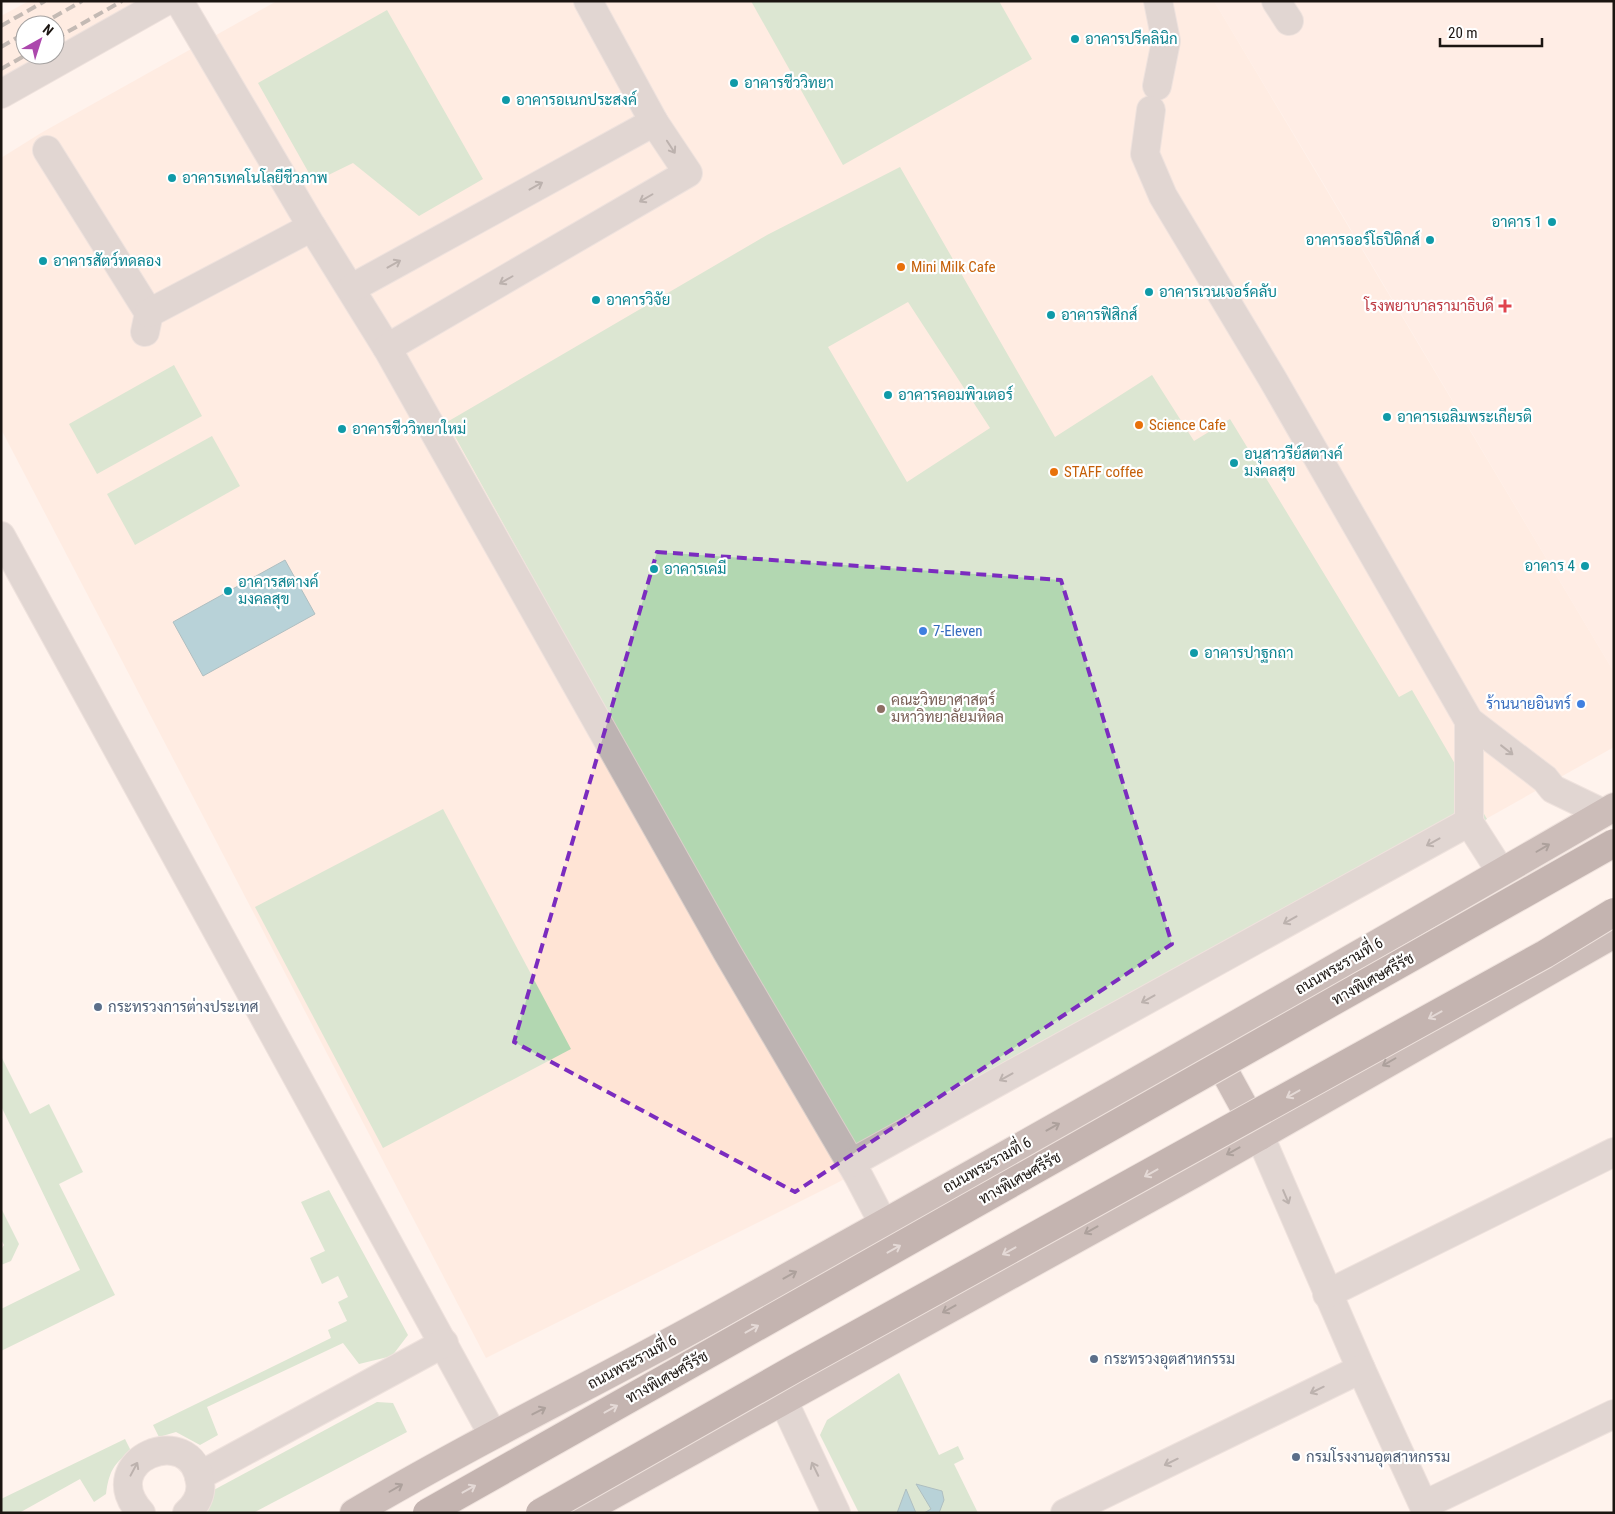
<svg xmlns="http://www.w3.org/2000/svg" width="1615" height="1514" font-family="'Roboto Condensed',Sarabun,sans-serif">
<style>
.built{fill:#ffe4d5}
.medical{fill:#fee6db}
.green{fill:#b2d7b1;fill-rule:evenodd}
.water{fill:#63acbf;stroke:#4d7f8b}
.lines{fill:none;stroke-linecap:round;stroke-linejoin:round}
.minor-casing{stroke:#dbcfca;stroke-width:30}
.major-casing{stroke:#dbcfca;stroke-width:30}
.minor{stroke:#bdb3b2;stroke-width:28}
.major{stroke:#8e7c7a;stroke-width:28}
.rail{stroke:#7d7570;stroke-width:4;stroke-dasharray:10 5;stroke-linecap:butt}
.highway-bridge-casing{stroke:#dbcfca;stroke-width:30;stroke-linecap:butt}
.highway-bridge{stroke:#7c6866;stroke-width:28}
.oneway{stroke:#6c6462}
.oneway2{stroke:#493e3b}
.oneway3{stroke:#c4bbba}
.marked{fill:none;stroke:#7b2cbf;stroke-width:4;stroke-dasharray:10 6;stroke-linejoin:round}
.culture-dot{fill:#0f9aa8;stroke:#fff;stroke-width:2}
.food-dot{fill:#e8710a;stroke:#fff;stroke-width:2}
.health-dot{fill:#e0444e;stroke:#fff;stroke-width:2}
.shop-dot{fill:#3f7fe0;stroke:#fff;stroke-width:2}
.education-dot{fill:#8d6e63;stroke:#fff;stroke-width:2}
.service-dot{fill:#5c6f8a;stroke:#fff;stroke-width:2}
.labels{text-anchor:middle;stroke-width:4.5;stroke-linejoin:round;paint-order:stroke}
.culture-label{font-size:15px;fill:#0d838f;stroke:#fff;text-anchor:start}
.food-label{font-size:15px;fill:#c56008;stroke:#fff;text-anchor:start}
.health-label{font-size:15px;fill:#be3a42;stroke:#fff;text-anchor:end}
.shop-label{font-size:15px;fill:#366cbe;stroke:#fff;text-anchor:start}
.education-label{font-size:15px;fill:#785e54;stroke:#fff;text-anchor:start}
.street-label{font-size:15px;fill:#1b1511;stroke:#fff}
.service-label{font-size:15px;fill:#4e5e75;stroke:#fff;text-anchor:start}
</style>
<rect width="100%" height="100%" fill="#fff3ed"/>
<g class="built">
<polygon points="29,1 144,1 55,51 55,25 25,25 25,55 48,55 1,81 1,16"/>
<polygon points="277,1 1214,1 1614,672 1614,747 837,1183 486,1358 1,429 1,158 41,133"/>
</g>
<polygon class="medical" points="1214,1 1614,1 1614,672 1328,191"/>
<g class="green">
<polygon points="751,1 999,1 1032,59 843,165"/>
<polygon points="387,10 483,179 419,216 353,163 314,182 258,83"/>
<path d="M900,167L1055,437L1152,375L1194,441L1230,419L1399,697L1412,690L1487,819L866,1167L701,881L447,422L767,235ZM908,302L990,428L907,482L828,347Z"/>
<polygon points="174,365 202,416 97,474 69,424"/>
<polygon points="212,436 240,486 135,545 107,494"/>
<polygon points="443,809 571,1049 383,1148 255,907"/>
<polygon points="1,1056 30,1114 49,1104 83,1172 59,1184 115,1295 1,1351 1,1309 80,1270 1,1106"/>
<polygon points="329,1190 408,1335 392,1356 359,1364 343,1343 207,1407 218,1435 200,1445 176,1432 159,1437 153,1425 331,1338 328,1330 347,1321 338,1302 348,1297 338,1276 322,1284 310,1258 325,1251 301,1202"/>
<polygon points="1,1208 19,1244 11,1261 1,1265 1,1250 4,1245 1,1239"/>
<polygon points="899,1373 939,1455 958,1446 964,1459 954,1464 978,1513 859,1513 820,1435 827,1420"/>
<polygon points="377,1402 393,1403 407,1432 253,1513 200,1513 210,1492"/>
<path d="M125,1439L131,1451C113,1464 109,1472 106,1494L94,1502L80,1479L19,1513H1V1499Z"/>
</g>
<g class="water">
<polygon points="285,560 315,614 203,676 173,622"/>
<polygon points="916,1484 942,1491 944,1500 939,1513 924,1513 931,1509"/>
<polygon points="906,1489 916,1513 897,1513"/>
</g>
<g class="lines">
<defs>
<g id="minor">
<polyline points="179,1 312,227 387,348 727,952 859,1177 883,1223"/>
<polyline points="1276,1 1289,21"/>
<polyline points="1157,86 1166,41 1158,1"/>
<polyline points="1,94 166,1"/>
<polyline points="1151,110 1145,154 1163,196 1272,378 1469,721 1545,779 1553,789 1603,813"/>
<polyline points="47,150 149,313 145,332"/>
<polyline points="352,288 654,122"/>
<polyline points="149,313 312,227"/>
<polyline points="387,348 688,173 654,122 588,1"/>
<polyline points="1,536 493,1435"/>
<polyline points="1469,822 1469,721"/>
<polyline points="1260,1136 1361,1369 1427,1513"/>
<polyline points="851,1163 1469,822 1501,872"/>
<polyline points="1327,1294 1614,1152"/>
<polyline points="783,1400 836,1513"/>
<polyline points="199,1476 444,1343"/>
<polyline points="1424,1505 1614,1414"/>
<path d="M141,1513C93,1460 192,1420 200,1482C202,1494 196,1505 187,1513"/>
<polyline points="1065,1513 1361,1369"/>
</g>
<g id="major">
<polyline points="1209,1043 1260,1136"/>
<path d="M354,1513C479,1439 610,1376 737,1305C1031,1142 1323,976 1614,807"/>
<polyline points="580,1513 1195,1173 1614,934"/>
</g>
</defs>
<use href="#minor" class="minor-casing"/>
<use href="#major" class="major-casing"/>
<use href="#minor" class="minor"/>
<use href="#major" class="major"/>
<g class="rail">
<polyline points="40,25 82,1"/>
<polyline points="1,26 45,1"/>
<polyline points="55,39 122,1"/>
<polyline points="1,47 25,33"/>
<polyline points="1,69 26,55"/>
</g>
<defs>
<g id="highway-bridge">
<polyline points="427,1513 1614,843"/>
<polyline points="540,1513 794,1369 1545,954 1614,912"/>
</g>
</defs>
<use href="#highway-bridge" class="highway-bridge-casing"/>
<use href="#highway-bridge" class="highway-bridge"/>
</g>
<defs><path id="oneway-shaft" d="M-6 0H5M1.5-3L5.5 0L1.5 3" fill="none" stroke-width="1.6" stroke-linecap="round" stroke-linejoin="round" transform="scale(1.25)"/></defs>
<g class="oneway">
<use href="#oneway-shaft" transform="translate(671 147) rotate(57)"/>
<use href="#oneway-shaft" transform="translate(536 186) rotate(-29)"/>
<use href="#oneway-shaft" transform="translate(646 198) rotate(150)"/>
<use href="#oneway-shaft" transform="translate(394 264) rotate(-29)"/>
<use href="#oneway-shaft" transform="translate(506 280) rotate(150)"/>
<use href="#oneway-shaft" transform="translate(1507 750) rotate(38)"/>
<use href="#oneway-shaft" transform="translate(1433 842) rotate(151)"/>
<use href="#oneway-shaft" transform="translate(1290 920) rotate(151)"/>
<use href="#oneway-shaft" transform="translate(1148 999) rotate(151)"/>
<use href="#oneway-shaft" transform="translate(1006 1077) rotate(151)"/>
<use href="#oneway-shaft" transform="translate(1286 1197) rotate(67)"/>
<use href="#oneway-shaft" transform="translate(1317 1390) rotate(154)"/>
<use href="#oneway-shaft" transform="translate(1171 1462) rotate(154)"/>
<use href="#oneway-shaft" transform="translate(134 1469) rotate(-62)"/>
<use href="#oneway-shaft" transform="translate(815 1469) rotate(-116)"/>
</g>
<g class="oneway2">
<use href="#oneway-shaft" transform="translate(1543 848) rotate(-30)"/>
<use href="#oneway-shaft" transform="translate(1389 1062) rotate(150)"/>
<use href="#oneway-shaft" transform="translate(1053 1127) rotate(-29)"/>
<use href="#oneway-shaft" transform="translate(1233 1151) rotate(151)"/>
<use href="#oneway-shaft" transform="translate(1091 1230) rotate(151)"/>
<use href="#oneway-shaft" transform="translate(790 1275) rotate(-29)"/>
<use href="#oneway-shaft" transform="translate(949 1309) rotate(151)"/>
<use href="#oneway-shaft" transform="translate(539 1411) rotate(-27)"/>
<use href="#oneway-shaft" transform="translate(396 1488) rotate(-30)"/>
</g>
<g class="oneway3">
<use href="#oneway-shaft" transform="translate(1435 1015) rotate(151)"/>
<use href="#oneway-shaft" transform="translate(1293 1094) rotate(151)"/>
<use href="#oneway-shaft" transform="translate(1151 1173) rotate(151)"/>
<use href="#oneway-shaft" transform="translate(894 1249) rotate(-29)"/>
<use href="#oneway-shaft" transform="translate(1009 1251) rotate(151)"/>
<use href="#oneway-shaft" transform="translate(752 1329) rotate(-29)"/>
<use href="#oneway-shaft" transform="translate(611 1409) rotate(-29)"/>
<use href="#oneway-shaft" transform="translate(469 1489) rotate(-29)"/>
</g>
<path d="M0 0H1615V1514H0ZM657,552L1061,580L1172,944L795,1192L514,1042Z" fill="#fff3ed" fill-opacity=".55" fill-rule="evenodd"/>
<path class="marked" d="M657,552L1061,580L1172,944L795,1192L514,1042Z"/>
<g class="culture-dot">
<circle cx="1075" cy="39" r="5"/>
<circle cx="734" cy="83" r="5"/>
<circle cx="506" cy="100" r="5"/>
<circle cx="172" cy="178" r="5"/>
<circle cx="1552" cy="222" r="5"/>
<circle cx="1430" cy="240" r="5"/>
<circle cx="43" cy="261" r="5"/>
<circle cx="1149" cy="292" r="5"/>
<circle cx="596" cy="300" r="5"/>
<circle cx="1051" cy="315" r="5"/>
<circle cx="888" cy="395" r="5"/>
<circle cx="1387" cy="417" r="5"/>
<circle cx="342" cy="429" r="5"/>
<circle cx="1234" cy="463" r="5"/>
<circle cx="1585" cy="566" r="5"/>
<circle cx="654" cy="569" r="5"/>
<circle cx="228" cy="591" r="5"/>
<circle cx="1194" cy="653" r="5"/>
</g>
<g class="food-dot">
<circle cx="901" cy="267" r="5"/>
<circle cx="1139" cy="425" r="5"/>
<circle cx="1054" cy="472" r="5"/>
</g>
<path class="health-dot" d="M1502.5 298.5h5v5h5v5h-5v5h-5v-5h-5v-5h5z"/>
<g class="shop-dot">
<circle cx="923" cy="631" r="5"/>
<circle cx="1581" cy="704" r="5"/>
</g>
<circle class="education-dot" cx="881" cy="709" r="5"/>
<g class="service-dot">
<circle cx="98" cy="1007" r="5"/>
<circle cx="1094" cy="1359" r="5"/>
<circle cx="1296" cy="1457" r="5"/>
</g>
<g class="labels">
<g class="culture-label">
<text x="1085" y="44">อาคารปรีคลินิก</text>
<text x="744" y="88">อาคารชีววิทยา</text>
<text x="516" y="105">อาคารอเนกประสงค์</text>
<text x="182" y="183">อาคารเทคโนโลยีชีวภาพ</text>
<text x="1542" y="227" text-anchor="end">อาคาร 1</text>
<text x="1420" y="245" text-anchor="end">อาคารออร์โธปิดิกส์</text>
<text x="53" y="266">อาคารสัตว์ทดลอง</text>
<text x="1159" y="297">อาคารเวนเจอร์คลับ</text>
<text x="606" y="305">อาคารวิจัย</text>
<text x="1061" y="320">อาคารฟิสิกส์</text>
<text x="898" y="400">อาคารคอมพิวเตอร์</text>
<text x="1397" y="422">อาคารเฉลิมพระเกียรติ</text>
<text x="352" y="434">อาคารชีววิทยาใหม่</text>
<text x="1244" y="459">อนุสาวรีย์สตางค์<tspan x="1244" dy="17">มงคลสุข</tspan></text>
<text x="1575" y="571" text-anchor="end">อาคาร 4</text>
<text x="664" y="574">อาคารเคมี</text>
<text x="238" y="587">อาคารสตางค์<tspan x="238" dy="17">มงคลสุข</tspan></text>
<text x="1204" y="658">อาคารปาฐกถา</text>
</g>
<g class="food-label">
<text x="911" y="272">Mini Milk Cafe</text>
<text x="1149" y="430">Science Cafe</text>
<text x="1064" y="477">STAFF coffee</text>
</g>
<g class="health-label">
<text x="1494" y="311">โรงพยาบาลรามาธิบดี</text>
</g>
<g class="shop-label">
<text x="933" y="636">7-Eleven</text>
<text x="1571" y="709" text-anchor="end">ร้านนายอินทร์</text>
</g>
<g class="education-label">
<text x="891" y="705">คณะวิทยาศาสตร์<tspan x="891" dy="17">มหาวิทยาลัยมหิดล</tspan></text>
</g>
<g class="street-label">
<text transform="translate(1339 966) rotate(-30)" y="5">ถนนพระรามที่ 6</text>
<text transform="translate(1373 979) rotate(-29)" y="5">ทางพิเศษศรีรัช</text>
<text transform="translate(987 1165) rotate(-29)" y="5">ถนนพระรามที่ 6</text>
<text transform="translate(1020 1178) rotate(-29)" y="5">ทางพิเศษศรีรัช</text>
<text transform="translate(632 1362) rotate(-28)" y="5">ถนนพระรามที่ 6</text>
<text transform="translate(667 1377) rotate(-29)" y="5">ทางพิเศษศรีรัช</text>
</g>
<g class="service-label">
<text x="108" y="1012">กระทรวงการต่างประเทศ</text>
<text x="1104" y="1364">กระทรวงอุตสาหกรรม</text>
<text x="1306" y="1462">กรมโรงงานอุตสาหกรรม</text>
</g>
</g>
<rect width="1615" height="1514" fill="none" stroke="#1b1511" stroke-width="5"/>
<g transform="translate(40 40) rotate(39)"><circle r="24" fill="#ffffff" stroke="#a4a1a0"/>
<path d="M0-4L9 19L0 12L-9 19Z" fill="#ac48ad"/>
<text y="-8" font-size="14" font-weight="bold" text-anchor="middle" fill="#1b1511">N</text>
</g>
<path d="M1440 38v8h102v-8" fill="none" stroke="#1b1511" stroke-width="2.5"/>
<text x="1448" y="38" font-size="15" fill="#1b1511" stroke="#ffffff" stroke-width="4" paint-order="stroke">20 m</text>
</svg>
